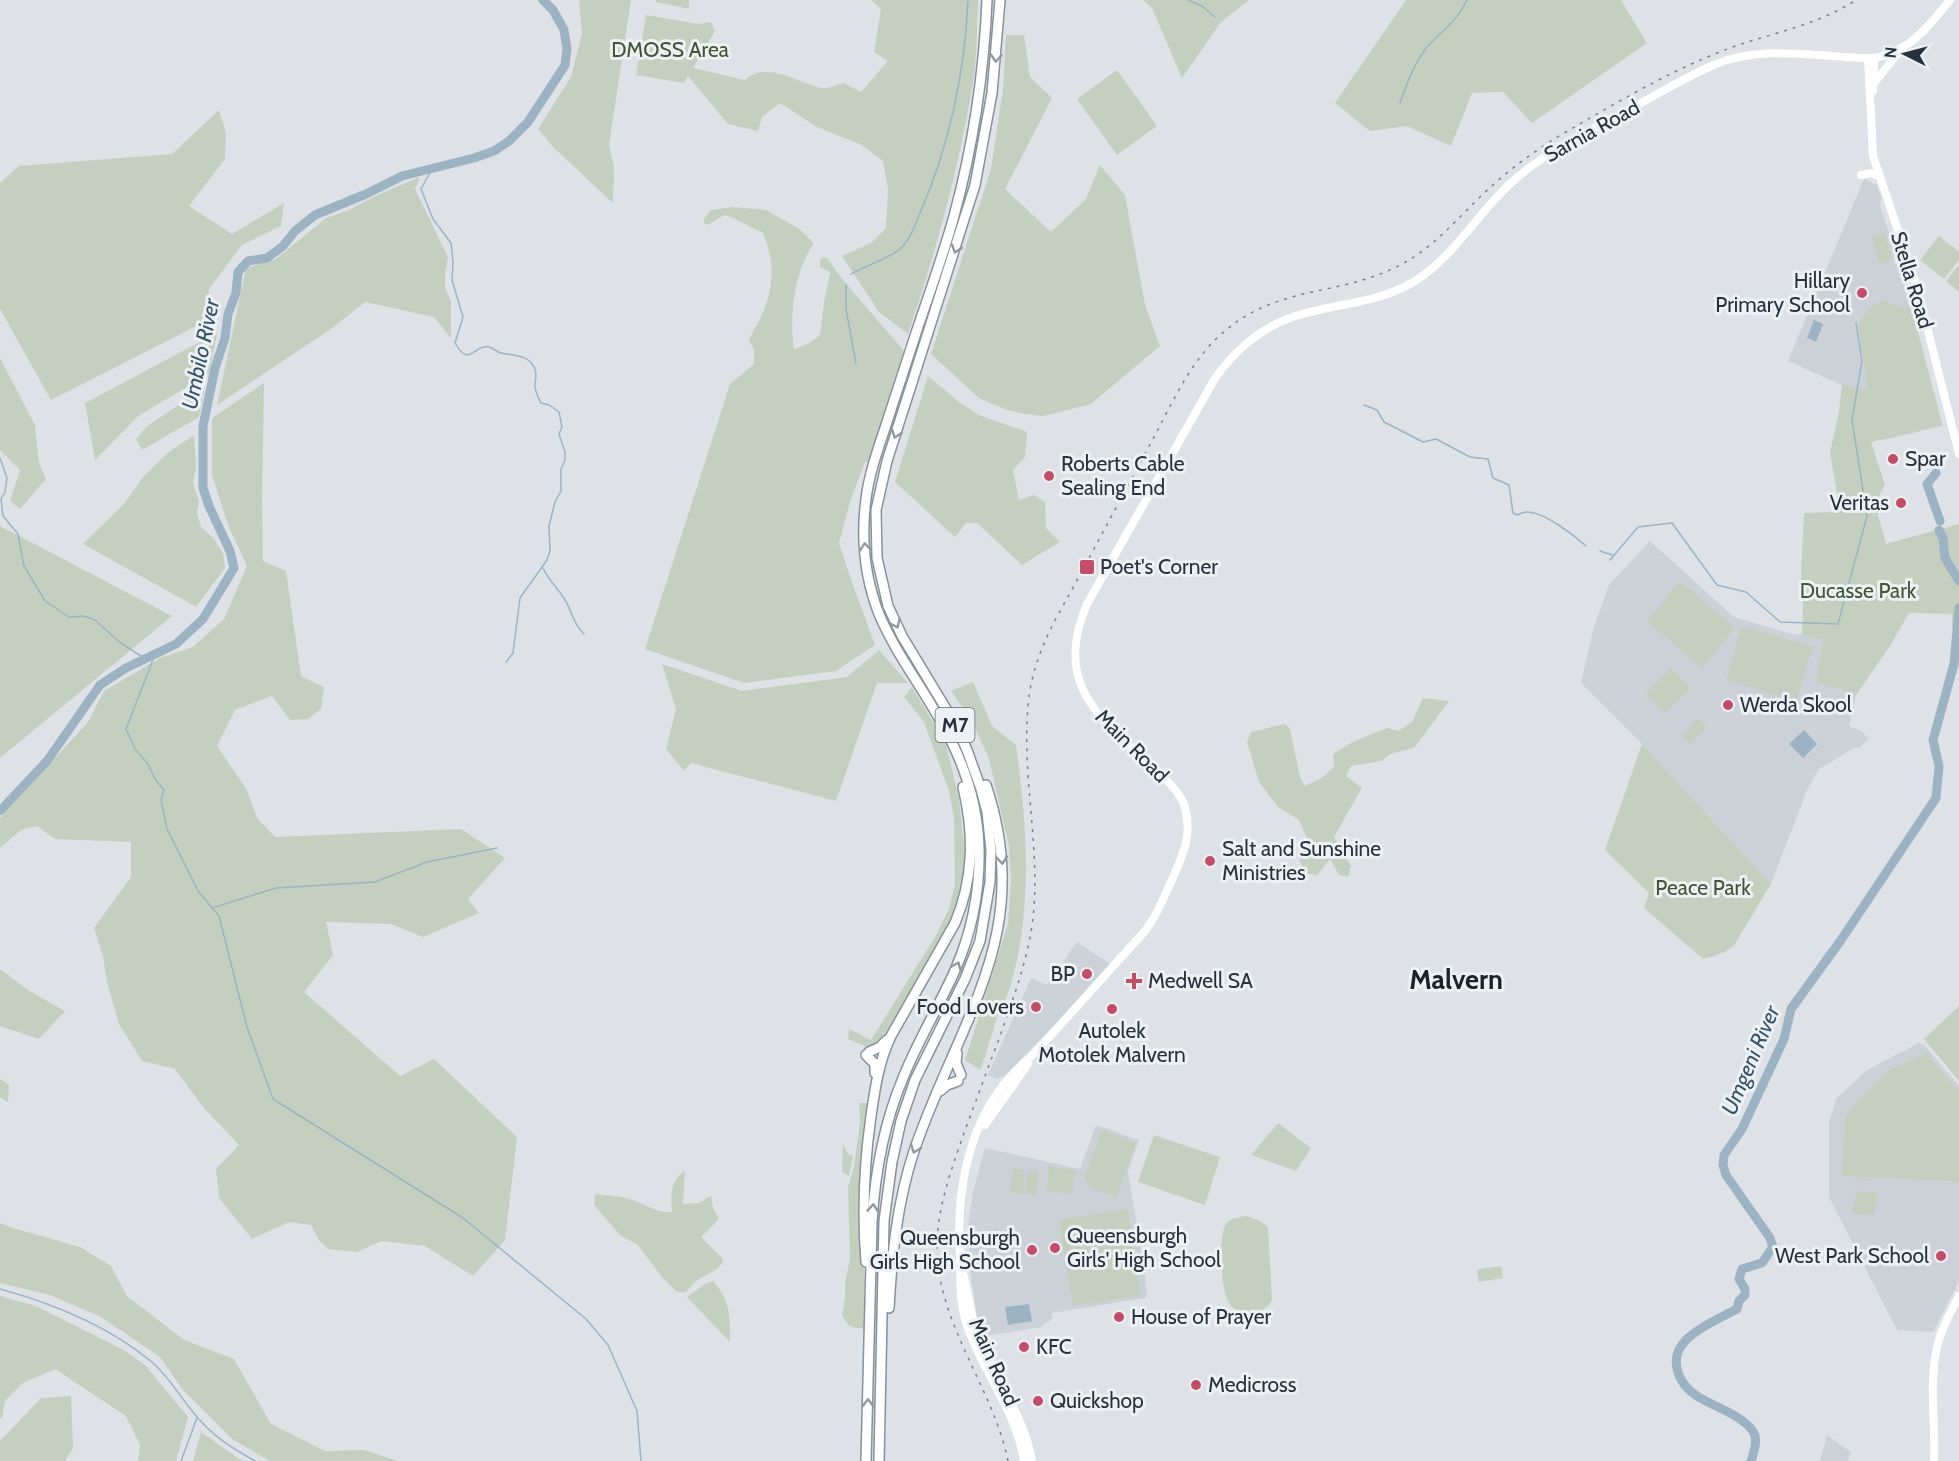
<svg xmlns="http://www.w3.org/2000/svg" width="1959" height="1461" font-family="Cabin,sans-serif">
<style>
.built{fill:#ccd1d8}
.green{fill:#c5cfc0}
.water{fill:#9cb3c4}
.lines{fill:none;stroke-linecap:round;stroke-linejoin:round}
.stream{stroke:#9cb3c4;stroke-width:1.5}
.river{stroke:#9cb3c4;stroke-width:9}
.highway-casing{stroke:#87919c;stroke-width:12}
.secondary{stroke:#fff;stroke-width:8}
.highway{stroke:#fff;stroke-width:9}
.rail{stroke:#79838e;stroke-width:1.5;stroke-dasharray:3 6;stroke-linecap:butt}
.oneway{stroke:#94989e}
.poi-dot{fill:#c24d69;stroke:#edf1f4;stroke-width:2}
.labels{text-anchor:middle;stroke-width:6;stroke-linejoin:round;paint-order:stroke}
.shield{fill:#edf1f4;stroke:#646b73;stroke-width:1.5}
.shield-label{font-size:20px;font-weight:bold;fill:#29313c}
.park-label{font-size:21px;fill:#405637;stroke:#edf1f4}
.street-label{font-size:21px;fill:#29313c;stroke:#edf1f4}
.poi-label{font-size:21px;fill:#29313c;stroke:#edf1f4;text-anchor:start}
.water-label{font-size:22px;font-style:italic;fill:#36536c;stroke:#edf1f4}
.district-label{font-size:27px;font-weight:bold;fill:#1b222c;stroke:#edf1f4}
</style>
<rect width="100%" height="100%" fill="#dee2e6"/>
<g class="built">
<polygon points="1864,179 1877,185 1881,197 1880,206 1896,253 1894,262 1900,268 1914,317 1943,426 1888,439 1880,440 1868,391 1842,385 1788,361"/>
<polygon points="1650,541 1734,617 1788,633 1823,638 1817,682 1856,695 1849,726 1861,731 1869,739 1859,748 1854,748 1819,769 1807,790 1771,884 1642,744 1581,683 1593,630 1609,585"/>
<polygon points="1077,942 1113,966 1004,1076 997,1079 988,1075 1031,978 1047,985"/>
<polygon points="1919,1043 1924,1045 1959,1086 1959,1281 1933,1332 1897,1330 1829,1197 1829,1121 1837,1098 1867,1070"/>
<polygon points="1096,1125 1139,1140 1128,1171 1145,1275 1147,1293 1145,1298 1052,1313 1052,1319 1041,1327 985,1336 977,1316 970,1269 968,1227 973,1192 985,1148 1080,1169"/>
<polygon points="1827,1435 1852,1453 1848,1457 1849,1461 1820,1461"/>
</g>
<g class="green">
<polygon points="579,0 631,0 609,145 614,167 613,203 554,148 538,129 571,77 582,33"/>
<polygon points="656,0 689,0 689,9 656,2"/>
<path d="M871,0H978C977,27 977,55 973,82C959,168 936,252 908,334L879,312L842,256L871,243L886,228L888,189L883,161L862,145L817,127L780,103L762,117L758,131L728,124L688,76L684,83L636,75L646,15L699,24L711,22L715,31L693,68L745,80C767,60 799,83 821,88C828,89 837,85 844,83L861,92L888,61L874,52L881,9Z"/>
<polygon points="1143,0 1249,0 1221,22 1182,78 1152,8"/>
<polygon points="1406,0 1621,0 1647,43 1532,123 1503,92 1472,93 1451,146 1407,126 1370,131 1335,103"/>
<polygon points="1006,35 1024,35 1030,77 1052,98 1005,189 1051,232 1086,199 1100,165 1125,195 1145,305 1160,346 1091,404 1043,416 1024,414 1004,409 979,398 931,354 991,169 1003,90"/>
<polygon points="1117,70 1157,126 1117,155 1077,99"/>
<polygon points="219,110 226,133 225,159 189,206 232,234 284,203 281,226 242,245 209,289 208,320 51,400 0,309 0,183 19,166 172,154"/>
<polygon points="420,177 415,189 448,257 445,275 445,289 451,301 451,338 434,317 365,302 331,329 217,405 246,268 276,259 326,218 349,210 375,196"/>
<path d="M733,207L766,210L798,228L814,243C794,272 789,315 794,349L808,344L820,335L824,302L830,272L820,267V260L823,257L827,258L843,280L904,351L868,462H865L850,502L839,543L853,585L875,645L836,671L744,683L645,649L730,384L754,364V349L749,341C752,332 756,327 760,319C774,291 776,260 762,232C748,227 737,218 724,215L708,225L704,223V219L711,210Z"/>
<polygon points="1884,233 1893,258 1880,263 1871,237"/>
<polygon points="1939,236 1959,252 1959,260 1944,279 1920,260"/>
<polygon points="1959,265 1959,292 1946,281"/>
<path d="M1885,300L1899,307L1911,306L1942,425L1871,442L1885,485L1875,503L1886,544L1959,524V630H1952V614L1909,613L1890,646L1856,695L1816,682L1823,639L1802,635L1803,604L1801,572L1804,513L1836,512L1837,493L1830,453L1839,411L1842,385L1868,390L1858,324C1866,312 1871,303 1885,300Z"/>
<polygon points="217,333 209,374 138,416 95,460 85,403"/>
<polygon points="0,358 35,425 39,463 46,479 20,509 10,501 20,470 0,450"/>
<polygon points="928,376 959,402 979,415 1027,432 1025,457 1013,470 1019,500 1034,495 1045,502 1046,528 1060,542 1022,565 977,523 966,523 955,537 895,482"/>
<polygon points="264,383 262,503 263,561 286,571 301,676 324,687 321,709 308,719 290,720 272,696 235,710 217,746 247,790 257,818 275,837 461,829 505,858 468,899 479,913 423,937 391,924 326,922 333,955 304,992 400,1076 434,1059 517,1137 505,1240 473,1276 425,1246 381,1241 357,1252 328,1249 319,1240 311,1225 289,1222 252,1239 219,1198 216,1169 239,1145 203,1107 175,1069 142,1061 119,1024 107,982 103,956 94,928 131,877 131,842 55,839 37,826 21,830 0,848 0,818 88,722 104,691 160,658 193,647 224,619 247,566 228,525 212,475 212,418"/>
<polygon points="205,387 199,417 142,450 136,439 146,427"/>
<polygon points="194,435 196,467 193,483 199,501 197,513 201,527 214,539 223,553 225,568 196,607 83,544 124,504 143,477 169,452"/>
<polygon points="0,526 172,616 0,758"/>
<polygon points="1680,581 1735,628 1702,668 1647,621"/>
<polygon points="1742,626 1813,647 1796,701 1726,680"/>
<polygon points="879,650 908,683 877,683 836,801 691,763 684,771 666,749 676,709 662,664 742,691 847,677"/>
<polygon points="1671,668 1691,688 1665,713 1645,694"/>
<path d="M973,682L992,726L1016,745C1027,823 1033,907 1011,984C1008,996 1001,1006 997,1018C991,1035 987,1053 980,1070L965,1060L1008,924L1011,880L1009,846L989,759L971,719L951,691Z"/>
<polygon points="912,687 946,744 959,799 966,863 961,893 949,925 881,1041 867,1047 848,1039 849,1029 871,1040 935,937 949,909 955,884 954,818 949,791 924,722 904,697"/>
<polygon points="1423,698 1449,701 1414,748 1390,754 1382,761 1351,766 1346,776 1362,788 1334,837 1351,866 1348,877 1339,875 1330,859 1317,875 1305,873 1298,857 1308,841 1299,820 1278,807 1259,782 1247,742 1251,732 1285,724 1290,729 1300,777 1305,786 1322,778 1334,767 1333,754 1353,742 1387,728 1398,731 1412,722"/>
<polygon points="1698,718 1707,727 1690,744 1682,736"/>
<path d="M1642,744L1771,884L1735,944C1727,953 1714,956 1703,959L1644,908L1649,893L1605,850Z"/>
<polygon points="0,969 28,990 65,1011 39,1039 0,1026"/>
<polygon points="1959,1006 1959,1081 1924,1039"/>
<polygon points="1926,1053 1959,1091 1959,1183 1953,1181 1842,1176 1845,1119 1851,1108 1889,1070"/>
<polygon points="0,1079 9,1085 8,1102 0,1097"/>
<path d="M859,1103H870L864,1260V1328C851,1329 848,1326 842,1315L845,1298V1283L850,1259L848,1187L854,1167L860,1122Z"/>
<polygon points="1278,1123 1311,1148 1296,1171 1251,1155"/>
<path d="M1102,1130L1136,1143L1117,1197C1106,1193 1086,1190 1085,1177Z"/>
<polygon points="1154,1135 1220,1157 1205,1205 1138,1182"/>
<polygon points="843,1145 848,1154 853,1156 849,1176 842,1172"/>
<polygon points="1049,1166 1075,1170 1072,1195 1046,1191"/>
<polygon points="1013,1168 1025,1170 1023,1194 1010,1193"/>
<polygon points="1028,1170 1039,1171 1036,1196 1025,1194"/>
<path d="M685,1171L683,1204L699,1203L711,1196L713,1208L719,1219L701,1237L722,1258L723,1262L716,1270L697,1280L686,1292H677L662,1277L637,1244L621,1236L594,1205L595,1194C607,1195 619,1196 630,1199C645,1204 656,1213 672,1212C671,1196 669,1181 685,1171Z"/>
<polygon points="1857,1191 1877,1194 1875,1215 1851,1213"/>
<polygon points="1128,1209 1141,1295 1073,1306 1059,1220"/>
<path d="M1247,1216L1260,1221L1268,1227L1272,1300C1264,1316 1240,1318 1229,1303C1221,1293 1218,1235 1226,1224C1231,1217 1239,1217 1247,1216Z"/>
<polygon points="0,1223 13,1228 80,1247 111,1266 127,1296 184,1340 234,1359 271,1424 325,1451 364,1450 398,1461 270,1461 232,1439 183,1390 160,1357 101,1317 50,1295 0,1283"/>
<polygon points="1501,1266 1503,1278 1479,1282 1477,1271 1479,1269"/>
<path d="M713,1281C731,1302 730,1315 730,1342L687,1297L705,1284Z"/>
<polygon points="0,1296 36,1306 124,1350 145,1365 188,1417 176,1461 138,1461 140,1445 126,1416 55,1369 23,1383 5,1401 2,1418 0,1418"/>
<polygon points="71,1396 73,1448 65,1461 0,1461 0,1441 41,1398"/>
<polygon points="201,1432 238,1458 244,1461 193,1461"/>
</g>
<g class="water">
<polygon points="1814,320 1823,324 1816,342 1807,338"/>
<polygon points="1804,730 1817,744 1803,758 1789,744"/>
<polygon points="1029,1304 1032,1321 1008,1325 1005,1307"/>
</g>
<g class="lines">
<g class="stream">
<polyline points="1188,0 1202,6 1215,17"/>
<path d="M1400,103C1407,83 1414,64 1427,47C1442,30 1457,22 1467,0"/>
<path d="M432,169L421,189L433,219L451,243L453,262L452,280L463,317L455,343C470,369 473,344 489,347C493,348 497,352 501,353C514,356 527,354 534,367C538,373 535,379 535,385C535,392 538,397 541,403L549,405L559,412L562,427L559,434L565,452V460L561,469V491L555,502L549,526L550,551L547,560L520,598L513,653L506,662"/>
<path d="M851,274C865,266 890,258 900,249C910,240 915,225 920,213C949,147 965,72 968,0"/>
<polyline points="846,285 846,309 856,364"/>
<path d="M1364,405L1377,410L1384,422L1423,442L1436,439L1470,457L1488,459L1493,478L1509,485L1513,513L1517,515C1520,514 1523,512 1526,512C1543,511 1574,535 1586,546"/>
<polyline points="0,458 7,478 5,492 1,499 3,516 18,534 24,566 45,601 69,617 84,616 95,620 118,641 144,658"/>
<polyline points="1600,551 1612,555"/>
<polyline points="1610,560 1638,527 1672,523 1717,585 1746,592 1780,622 1838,624 1867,516 1852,420 1862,361 1856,323"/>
<path d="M543,568C548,580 558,588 565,600C573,613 572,622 584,634"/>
<polyline points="156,652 126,729 135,749 148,764 155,779 164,790 161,800 167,829 198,891 219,916 247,1027 273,1099 463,1218 586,1319 608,1345 637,1411 641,1461"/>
<polyline points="212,908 276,888 375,882 427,862 497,848"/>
<path d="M0,1289C55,1304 109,1326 153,1363C170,1378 182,1400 197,1417C215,1438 231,1447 255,1461"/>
<polyline points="181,1461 197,1418"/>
</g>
<g class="river">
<polyline points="1936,473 1927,484 1940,521"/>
<polyline points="1939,530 1943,538 1945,558 1959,581"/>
<polyline points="0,811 47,761 100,685 126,668 176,644 203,619 234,568 230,551 209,506 203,488 203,426 215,368 225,338 228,314 236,293 238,272 248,261 267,258 283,246 295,231 315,215 366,194 402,176 474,158 494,151 509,141 528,122 565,65 567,49 564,30 553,10 543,0"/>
<path d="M1751,1461C1754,1451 1759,1439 1752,1430C1740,1414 1714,1407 1697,1396C1678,1384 1668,1359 1685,1341C1699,1327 1720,1318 1737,1309L1739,1301L1745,1295V1289L1739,1279L1742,1269L1762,1263L1773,1247L1770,1238L1726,1175L1723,1165L1724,1155L1742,1129L1784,1039L1791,1009L1841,940L1936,798L1939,766L1933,740L1954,664L1959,608"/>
</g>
<defs>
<g id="highway">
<polyline points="869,1052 880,1047 887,1040"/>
<polyline points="957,1053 956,1063 961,1075"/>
<polyline points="866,1055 875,1064 875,1073"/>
<polyline points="940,1091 947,1085 958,1081"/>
<path d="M866,1262C862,1212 864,1165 871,1116C875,1088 879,1061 891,1036L955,923C974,878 974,834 963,787"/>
<path d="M889,1308C892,1254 897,1203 914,1151C959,1019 1036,934 986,785"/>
<path d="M866,1461L872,1222C875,1173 884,1123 903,1078C918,1040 940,1005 956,968C972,931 980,888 979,848C978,803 962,758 940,720C920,684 895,652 879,614C865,578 861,537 866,499C869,474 878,449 886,425C896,394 906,364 916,333C929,294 943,256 954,216C973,146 984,73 987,0"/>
<polyline points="879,1461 884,1221 892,1162 901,1121 915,1080 965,979 980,941 990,882 991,850 987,812 981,789 967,750 954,722 902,636 888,606 877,558 876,510 887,461 975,185 992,93 1000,0"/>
</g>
</defs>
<use href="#highway" class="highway-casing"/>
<g class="secondary">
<polyline points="1868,58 1873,156 1917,287 1959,454"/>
<polyline points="1874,83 1898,53"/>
<polyline points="1873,91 1874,58"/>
<polyline points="1861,175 1870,173 1879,176"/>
<polyline points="985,1125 1028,1064"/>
<path d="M962,1270C969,1292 970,1316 978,1338C995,1380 1024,1415 1032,1461"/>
<path d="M1024,1461C1016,1409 980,1369 965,1319C959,1297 961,1279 960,1256C956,1197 966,1132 1004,1084C1015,1070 1030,1059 1042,1045C1076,1007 1111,969 1145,931C1157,916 1163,899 1171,882C1182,858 1193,835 1185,808C1181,792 1166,780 1154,769C1101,718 1052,686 1087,604L1214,380C1232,353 1259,329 1290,318C1331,303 1376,305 1415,281C1455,256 1478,212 1513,181C1548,150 1591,130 1632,108C1660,93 1687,76 1716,64C1754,49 1792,53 1832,56C1853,57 1875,62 1894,52C1918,41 1934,20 1950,0"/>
<path d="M1934,1461C1936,1422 1928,1382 1938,1343C1942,1327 1951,1311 1959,1296"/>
</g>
<use href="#highway" class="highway"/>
<path class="rail" d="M1008,1461C993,1388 940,1328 937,1251C936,1210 951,1171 964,1133C976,1101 987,1070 999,1039C1012,1002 1026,965 1032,926C1043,847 1018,768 1030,690C1034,666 1043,644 1054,622C1088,561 1120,500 1153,439C1171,405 1188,367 1215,340C1274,282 1336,299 1400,265C1433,248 1455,221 1481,196C1507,171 1535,150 1566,132C1614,104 1665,74 1717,53C1763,34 1813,28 1856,0"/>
</g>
<defs><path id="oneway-chevron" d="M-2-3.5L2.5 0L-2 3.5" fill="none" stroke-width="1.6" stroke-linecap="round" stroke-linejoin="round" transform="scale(1.5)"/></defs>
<g class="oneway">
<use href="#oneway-chevron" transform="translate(996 58) rotate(95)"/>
<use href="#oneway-chevron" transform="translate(956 249) rotate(108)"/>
<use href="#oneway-chevron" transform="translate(896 434) rotate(108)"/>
<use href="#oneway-chevron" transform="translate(865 547) rotate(-95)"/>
<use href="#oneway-chevron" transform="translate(896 624) rotate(65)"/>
<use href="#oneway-chevron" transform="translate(1002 860) rotate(85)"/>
<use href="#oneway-chevron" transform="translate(957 966) rotate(-67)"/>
<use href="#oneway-chevron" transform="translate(915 1149) rotate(110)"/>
<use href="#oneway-chevron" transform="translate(873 1208) rotate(-86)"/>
<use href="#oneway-chevron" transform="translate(868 1403) rotate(-89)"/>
</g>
<g class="poi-dot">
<circle cx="1862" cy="293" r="6"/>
<circle cx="1893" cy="459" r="6"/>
<circle cx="1049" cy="476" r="6"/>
<circle cx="1901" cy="503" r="6"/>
<rect x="1079" y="559" width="16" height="16" rx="3"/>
<circle cx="1728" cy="705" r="6"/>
<circle cx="1210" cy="861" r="6"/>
<circle cx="1087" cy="974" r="6"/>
<path d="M1131 972h6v6h6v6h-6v6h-6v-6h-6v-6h6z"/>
<circle cx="1036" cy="1007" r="6"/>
<circle cx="1112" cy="1009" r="6"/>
<circle cx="1055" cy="1248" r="6"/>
<circle cx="1032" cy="1250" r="6"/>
<circle cx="1941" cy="1256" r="6"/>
<circle cx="1119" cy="1317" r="6"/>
<circle cx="1024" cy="1347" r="6"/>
<circle cx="1196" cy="1385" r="6"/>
<circle cx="1038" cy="1401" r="6"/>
</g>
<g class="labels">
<rect class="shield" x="935.5" y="708" width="39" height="34" rx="4.5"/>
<g class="shield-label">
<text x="955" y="732">M7</text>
</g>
<g class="park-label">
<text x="670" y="57">DMOSS Area</text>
<text x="1858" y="598">Ducasse Park</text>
<text x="1703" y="895">Peace Park</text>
</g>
<g class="street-label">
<text transform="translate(1592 131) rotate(-29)" y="7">Sarnia Road</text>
<text transform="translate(1912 280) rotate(73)" y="7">Stella Road</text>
<text transform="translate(1132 746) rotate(45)" y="7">Main Road</text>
<text transform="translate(994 1362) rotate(66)" y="7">Main Road</text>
</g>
<g class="poi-label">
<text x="1850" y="288" text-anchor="end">Hillary<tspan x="1850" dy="24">Primary School</tspan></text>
<text x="1905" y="466">Spar</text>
<text x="1061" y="471">Roberts Cable<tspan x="1061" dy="24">Sealing End</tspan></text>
<text x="1889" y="510" text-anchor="end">Veritas</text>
<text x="1100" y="574">Poet's Corner</text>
<text x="1740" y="712">Werda Skool</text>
<text x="1222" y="856">Salt and Sunshine<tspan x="1222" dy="24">Ministries</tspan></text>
<text x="1075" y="981" text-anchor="end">BP</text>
<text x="1148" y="988">Medwell SA</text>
<text x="1024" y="1014" text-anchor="end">Food Lovers</text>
<text x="1112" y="1038" text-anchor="middle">Autolek<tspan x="1112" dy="24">Motolek Malvern</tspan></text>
<text x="1067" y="1243">Queensburgh<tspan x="1067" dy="24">Girls' High School</tspan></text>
<text x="1020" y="1245" text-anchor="end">Queensburgh<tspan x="1020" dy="24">Girls High School</tspan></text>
<text x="1929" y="1263" text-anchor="end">West Park School</text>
<text x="1131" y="1324">House of Prayer</text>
<text x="1036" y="1354">KFC</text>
<text x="1208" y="1392">Medicross</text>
<text x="1050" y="1408">Quickshop</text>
</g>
<g class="water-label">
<text transform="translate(200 354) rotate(-78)" y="8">Umbilo River</text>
<text transform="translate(1750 1060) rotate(-67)" y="8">Umgeni River</text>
</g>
<g class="district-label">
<text x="1456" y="989">Malvern</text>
</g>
</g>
<g transform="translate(1905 54) rotate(276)" stroke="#edf1f4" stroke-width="4.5" paint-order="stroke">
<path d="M0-4.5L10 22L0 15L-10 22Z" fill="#29313c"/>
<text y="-9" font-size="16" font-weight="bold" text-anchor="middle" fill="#29313c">N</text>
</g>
</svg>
